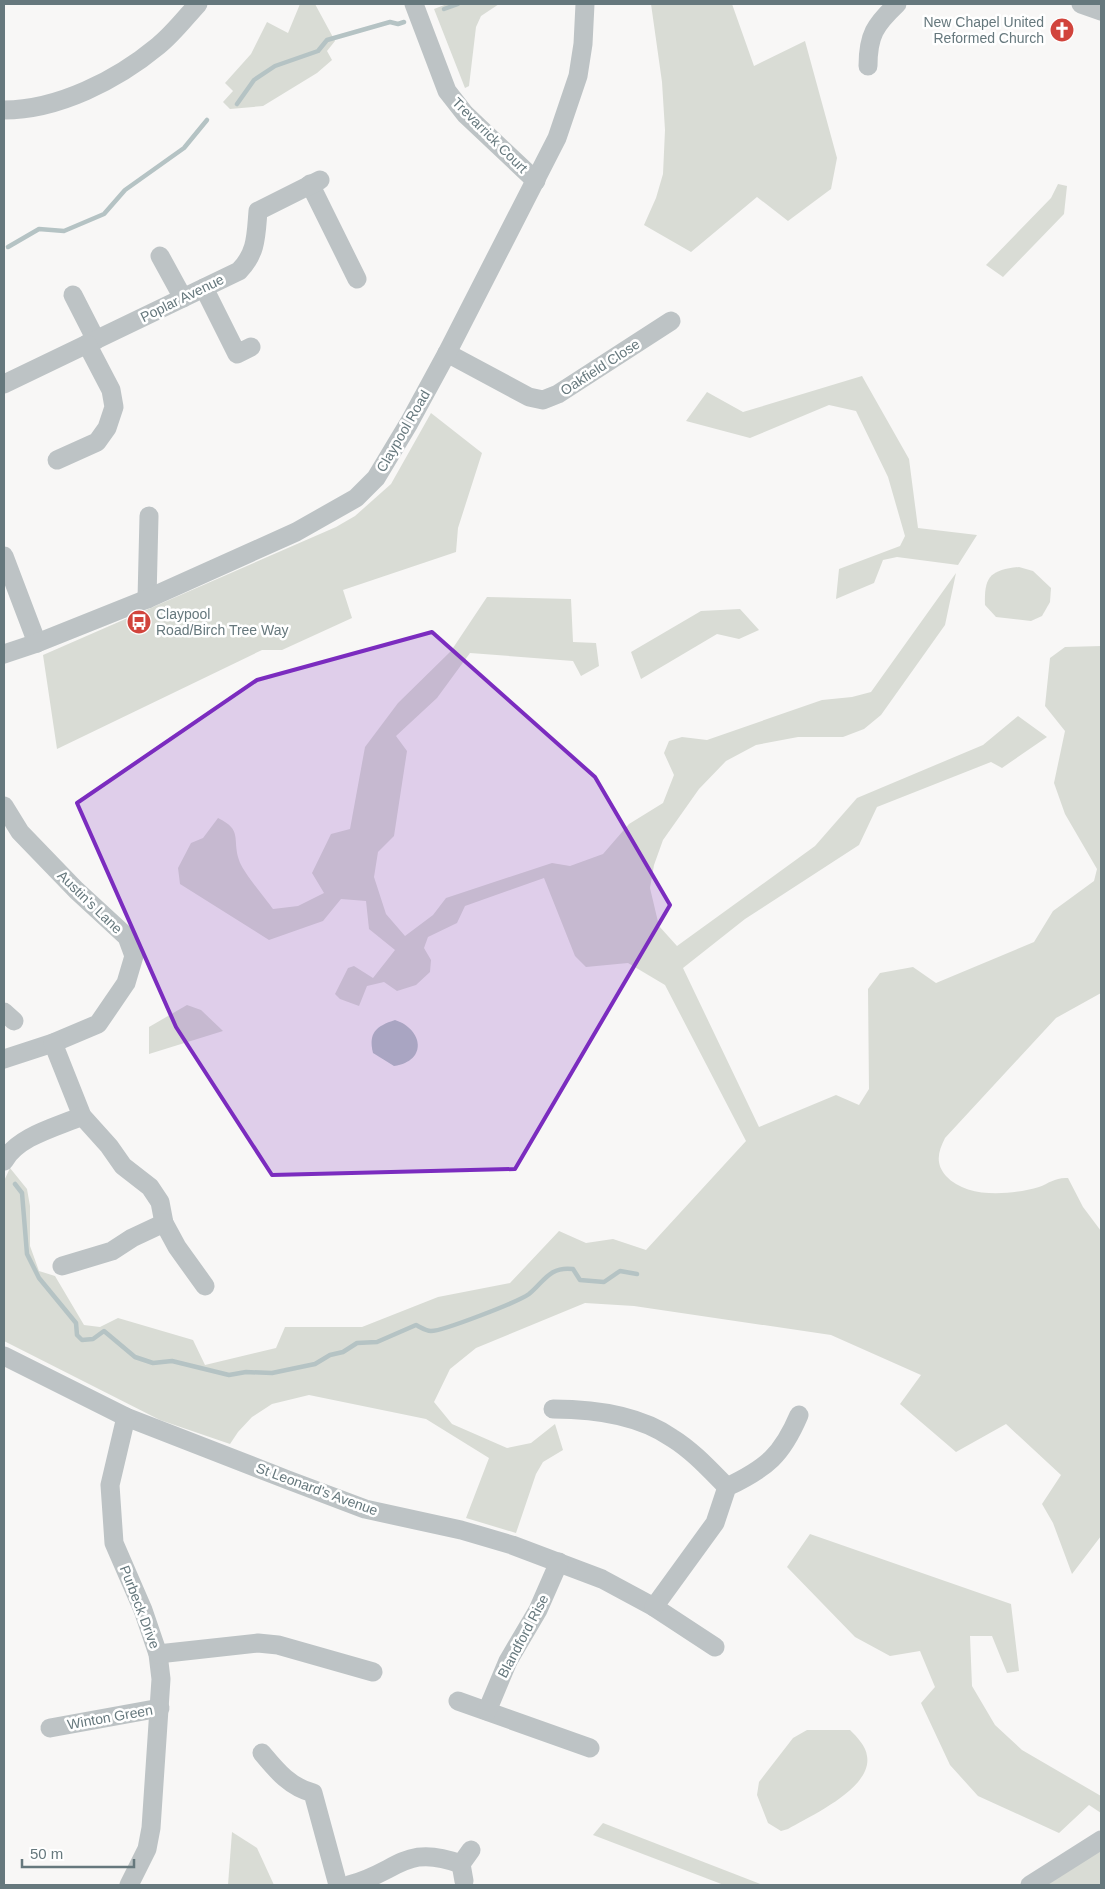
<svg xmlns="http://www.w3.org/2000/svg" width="1105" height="1889" font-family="Helvetica,sans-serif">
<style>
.green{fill:#d9dcd5}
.water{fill:#b5c3c4}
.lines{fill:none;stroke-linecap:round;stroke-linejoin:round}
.stream{stroke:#b5c3c4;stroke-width:4.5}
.minor{stroke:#bdc3c5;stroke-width:19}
.marked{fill:#7b2cbf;fill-opacity:0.2;stroke:#7b2cbf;stroke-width:4;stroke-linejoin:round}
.labels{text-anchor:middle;stroke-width:5;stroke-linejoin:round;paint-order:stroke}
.poi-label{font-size:14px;fill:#66787d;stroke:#fff;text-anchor:end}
.street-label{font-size:14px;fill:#66787d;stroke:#fff}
</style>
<rect width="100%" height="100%" fill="#f8f7f6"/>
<g class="green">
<polygon points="300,4 315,4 335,41 327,51 332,60 317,73 263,106 230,109 223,102 233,91 225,83 251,54 267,22 288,33"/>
<polygon points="447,4 499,4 481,16 476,27 469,86 465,88 434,9"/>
<polygon points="651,4 732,4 754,66 805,41 837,158 831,189 788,221 757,197 691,252 644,225 656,198 663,174 665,130 662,82"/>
<polygon points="1058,184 1067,186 1064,214 1003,277 986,265 1051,198"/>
<polygon points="862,376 909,459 918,528 977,535 958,565 897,557 883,560 874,583 836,599 839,569 900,546 905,536 888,477 856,411 829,405 750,438 686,421 707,392 743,412"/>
<polygon points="431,413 482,453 458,528 456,552 343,590 352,618 282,650 262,650 57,749 43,655 336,527 355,516 391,484"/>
<path d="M1019,567L1033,571L1051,588L1050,602L1042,616L1031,621L996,617L985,605C984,577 990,570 1019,567Z"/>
<path d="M956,573L945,625L881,715L864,729L843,737H798L756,745L726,761L699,789L663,840L654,865L650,888L659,926L677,946L815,846L857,798L983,745L1018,716L1047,737L1002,768L991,762L877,807L859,845L745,919L683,968L759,1127L836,1095L859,1105L869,1089L868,989L880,973L913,967L936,983L1034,942L1053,911L1094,881L1097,869L1065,814L1054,783L1065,731L1045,706L1050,658L1065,647L1101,646V993L1056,1018L945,1138C938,1152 935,1163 946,1176C967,1199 1011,1195 1039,1187C1049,1183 1056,1177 1068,1178L1083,1207L1101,1231V1536L1072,1574L1053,1523L1042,1504L1061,1475L1006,1424L956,1452L900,1404L921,1375L831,1335L634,1306L585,1303L476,1348L450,1369L434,1402L452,1424L507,1448L531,1443L555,1424L563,1450L543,1462L536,1474L516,1533L466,1518L489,1458L426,1419L309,1395L272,1404L252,1417L238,1432L230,1444L160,1420L4,1341V1181L10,1168L27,1189L30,1206V1246L39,1271L55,1276L84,1325L100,1327L118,1318L193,1340L205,1365L276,1348L285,1327H362L438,1297L510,1283L559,1231L586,1243L613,1239L646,1250L746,1141L665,985L628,963L586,967L575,956L544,878L465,906L457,923L428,937L424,948L431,960L430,972L416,985L397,991L384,982L367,986L359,1006L340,999L335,994L348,968L354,966L373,978L395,950L369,929L366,901L341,899L323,921L269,940L180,884L178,868L191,843L203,838L218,818C243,830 232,839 239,860C242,871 265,898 273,909L298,906L324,893L312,873L331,834L350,829L365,747L398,703L451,651L487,597L571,599L573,642L596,643L599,666L581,676L573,661L470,653L437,698L396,736L407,751L394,836L378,852L374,877L386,914L405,936L433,915L446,898L552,863L570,866L603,854L629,824L663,803L674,775L664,753L669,741L682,737L707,740L822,700L852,697L871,692Z"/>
<polygon points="740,609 759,630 739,639 717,634 641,679 631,652 701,611"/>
<polygon points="187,1005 201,1010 223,1031 149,1054 149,1027"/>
<polygon points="810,1534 1011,1604 1019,1671 1007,1673 992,1636 970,1636 972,1686 995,1725 1022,1750 1101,1796 1101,1813 1089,1805 1059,1833 978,1796 950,1765 921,1703 935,1687 920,1651 890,1656 855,1637 787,1567"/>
<path d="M807,1730H850C857,1737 866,1746 867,1756C873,1788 810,1816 788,1829L781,1831L768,1823L757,1795L759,1782L793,1738Z"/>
<polygon points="603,1823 763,1885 724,1885 593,1835"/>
<polygon points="232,1832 257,1848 274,1885 228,1885"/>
<polygon points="1101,1847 1101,1885 1041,1885"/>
</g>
<path class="water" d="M395,1020C423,1029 428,1061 394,1066L373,1053C368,1033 376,1026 395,1020Z"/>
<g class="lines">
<g class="stream">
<polyline points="444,9 458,4"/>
<polyline points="237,104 254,80 275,66 318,51 327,40 390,22 398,24 404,22"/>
<polyline points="8,247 39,229 64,231 104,214 125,190 184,148 207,120"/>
<path d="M15,1184L22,1193L27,1254L39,1278L76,1323L77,1335L82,1340L93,1339L104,1331L135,1357L153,1363L172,1361L229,1375L246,1372L272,1373L315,1364L330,1355L343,1352L357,1343L377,1342L416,1325C420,1327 426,1331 431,1331C443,1331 518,1302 529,1294C544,1282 549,1266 573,1269L580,1280L604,1282L620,1271L637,1274"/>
</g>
<g class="minor">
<polyline points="414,4 447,91 465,114 536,181"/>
<polyline points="1081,4 1101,11"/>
<path d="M868,66C868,35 875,25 897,4"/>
<path d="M4,110C58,110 117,80 158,46C173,34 185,18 198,4"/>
<polyline points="310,184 357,279"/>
<polyline points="160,256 183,298"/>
<polyline points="204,288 237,354 251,347"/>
<polyline points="73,295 96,340"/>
<polyline points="447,353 529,397 543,400 558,394 671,321"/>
<path d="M4,384L239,271C257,253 256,234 258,211L320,180"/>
<polyline points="57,460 97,442 107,428 114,407 111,390 87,344"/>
<polyline points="4,556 37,643"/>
<polyline points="147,599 149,516"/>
<polyline points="4,654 37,643 147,599 296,532 356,498 376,478 409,423 447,353 557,138 578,76 583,44 585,4"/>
<polyline points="4,806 20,832 76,890 127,937 134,956 126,983 98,1024 53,1043 4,1059"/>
<polyline points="4,1012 14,1021"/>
<polyline points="53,1043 82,1116 109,1146 123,1166 150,1187 160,1202 164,1223 177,1247 205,1286"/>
<path d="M4,1161C18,1136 57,1127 82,1116"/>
<polyline points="62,1266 112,1251 132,1238 164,1223"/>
<polyline points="4,1356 126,1417 288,1480 365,1509 461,1530 512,1545 602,1579 654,1607 715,1647"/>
<path d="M553,1409C592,1409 639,1415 672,1438C693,1451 710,1470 727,1487"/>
<polyline points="126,1417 110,1485 114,1543 143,1610 158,1654 161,1679 151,1828 147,1849 129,1885"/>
<path d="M654,1607L715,1523L727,1487C767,1468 782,1455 799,1415"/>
<polyline points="158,1654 258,1643 278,1645 373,1672"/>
<polyline points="458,1701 590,1748"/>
<polyline points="487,1711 508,1661 538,1610 559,1562"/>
<polyline points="50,1728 160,1708"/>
<path d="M262,1753C277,1771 290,1787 313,1793L338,1885"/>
<polyline points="464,1881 461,1864 471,1850"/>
<path d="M349,1885C399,1872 404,1843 461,1864"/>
<polyline points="1030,1885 1101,1840"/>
</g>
</g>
<path class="marked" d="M432,632L595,777L670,905L515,1169L272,1175L176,1027L77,803L257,680Z"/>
<defs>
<symbol id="church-disc" viewBox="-11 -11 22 22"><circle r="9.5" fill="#d1443c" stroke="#fff"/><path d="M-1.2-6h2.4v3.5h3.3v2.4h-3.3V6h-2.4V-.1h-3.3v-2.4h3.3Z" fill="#fff"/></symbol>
<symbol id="bus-disc" viewBox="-11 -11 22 22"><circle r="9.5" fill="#d1443c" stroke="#fff"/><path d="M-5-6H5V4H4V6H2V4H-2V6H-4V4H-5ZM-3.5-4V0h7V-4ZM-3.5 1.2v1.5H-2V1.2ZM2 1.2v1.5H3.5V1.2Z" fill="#fff"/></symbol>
</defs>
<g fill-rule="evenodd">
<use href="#church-disc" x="1048" y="16" width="28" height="28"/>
<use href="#bus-disc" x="125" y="608" width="28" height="28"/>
</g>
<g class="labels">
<g class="poi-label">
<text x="1044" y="27">New Chapel United<tspan x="1044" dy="16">Reformed Church</tspan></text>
<text x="156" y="619" text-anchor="start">Claypool<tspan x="156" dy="16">Road/Birch Tree Way</tspan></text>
</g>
<g class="street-label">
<text transform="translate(490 135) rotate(45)" y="5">Trevarrick Court</text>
<text transform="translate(182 298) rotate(-26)" y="5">Poplar Avenue</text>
<text transform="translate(600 367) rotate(-33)" y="5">Oakfield Close</text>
<text transform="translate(403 431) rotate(-60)" y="5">Claypool Road</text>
<text transform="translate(90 902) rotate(44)" y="5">Austin's Lane</text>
<text transform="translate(317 1489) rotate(20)" y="5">St Leonard's Avenue</text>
<text transform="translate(140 1607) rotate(69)" y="5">Purbeck Drive</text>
<text transform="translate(523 1636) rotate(-62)" y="5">Blandford Rise</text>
<text transform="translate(110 1717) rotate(-10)" y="5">Winton Green</text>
</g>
</g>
<rect width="1105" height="1889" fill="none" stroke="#66787d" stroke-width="10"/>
<path d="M22 1859v8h112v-8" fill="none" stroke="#66787d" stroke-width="2.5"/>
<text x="30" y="1859" font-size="15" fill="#66787d" stroke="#ffffff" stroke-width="4" paint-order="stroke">50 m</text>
</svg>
